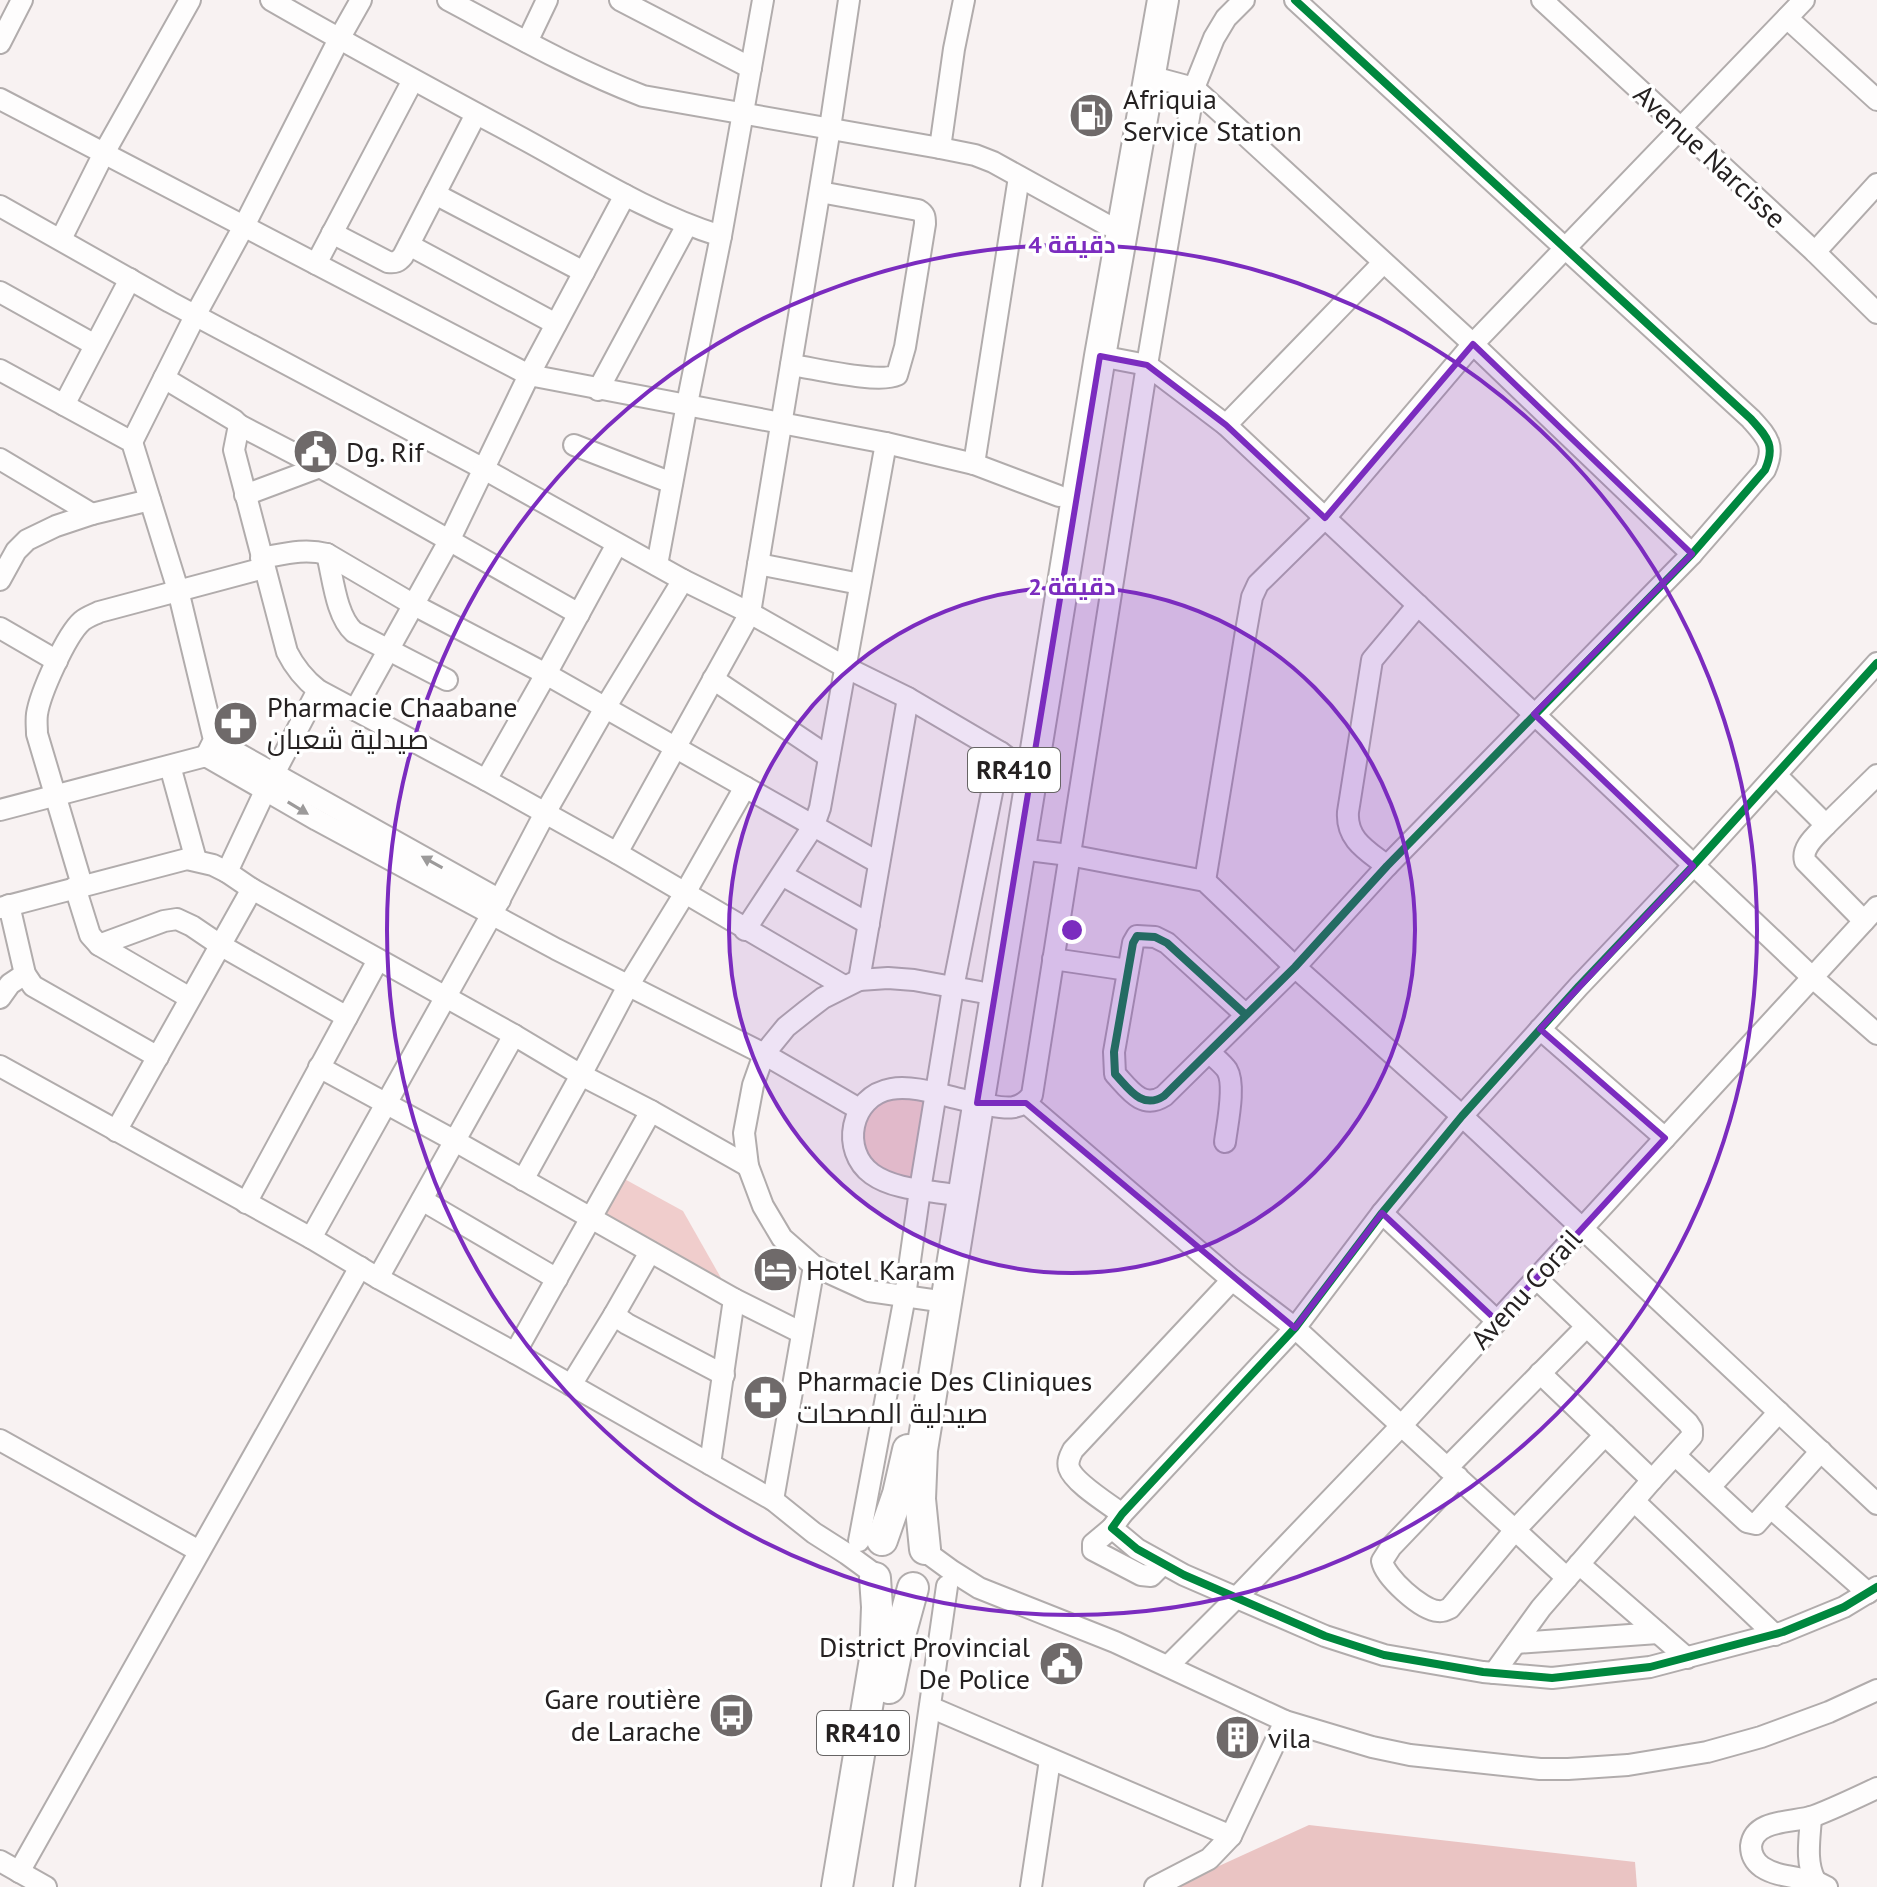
<svg xmlns="http://www.w3.org/2000/svg" width="1877" height="1887" font-family="'PT Sans',Cairo,sans-serif">
<style>
.green{fill:#f0cdcc}
.forest{fill:#eac4c3}
.lines{fill:none;stroke-linecap:round;stroke-linejoin:round}
.minor-casing{stroke:#b1acac;stroke-width:24}
.highway-casing{stroke:#b1acac;stroke-width:34}
.minor{stroke:#fefdfd;stroke-width:20}
.highway{stroke:#fefdfd;stroke-width:30}
.cycleway-casing{stroke:#fff;stroke-width:13}
.cycleway{stroke:#00873e;stroke-width:8}
.oneway{fill:#9c9a9a}
.marked{fill:#7b2cbf;fill-opacity:0.2;stroke:#7b2cbf;stroke-width:6;stroke-linejoin:round}
.ring{fill:none;stroke:#7b2cbf;stroke-width:4}
.labels{text-anchor:middle;stroke-width:7;stroke-linejoin:round;paint-order:stroke}
.shield{fill:#fff;stroke:#666464;stroke-width:2}
.shield-label{font-size:26px;font-weight:bold;fill:#252121}
.poi-label{font-size:28px;fill:#252121;stroke:#fff;text-anchor:start}
.street-label{font-size:28px;fill:#252121;stroke:#fff}
.centre{fill:#7b2cbf;stroke:#fff;stroke-width:4}
.ring-label{font-size:24px;text-anchor:middle;font-weight:bold;fill:#7b2cbf;stroke:#fff;stroke-width:7;stroke-linejoin:round;paint-order:stroke}
</style>
<rect width="100%" height="100%" fill="#f8f2f2"/>
<g class="green">
<polygon points="886,1097 906,1097 929,1102 913,1182 878,1171 863,1151 862,1125 865,1113"/>
<polygon points="619,1176 683,1211 721,1278 717,1285 596,1217"/>
</g>
<polygon class="forest" points="1309,1825 1635,1862 1637,1887 1173,1887"/>
<g class="lines">
<defs>
<g id="minor">
<path d="M271,0C356,49 442,95 529,142C591,176 653,215 721,236"/>
<path d="M448,0C512,34 575,70 643,96L940,148L954,49L964,0"/>
<polyline points="620,0 751,68"/>
<polyline points="1542,0 1815,252 1877,313"/>
<polyline points="1787,18 1877,100"/>
<polyline points="527,42 547,0"/>
<polyline points="0,43 22,0"/>
<polyline points="1149,76 1194,88 1473,344 1692,554"/>
<polyline points="0,99 529,375 886,443 974,464 1059,496"/>
<polyline points="940,148 975,155 993,162 1107,225"/>
<polyline points="435,194 584,272"/>
<polyline points="0,206 170,302 484,469 683,580 750,613 845,667 908,698 1000,752 1015,763"/>
<path d="M332,233L388,262C395,263 398,262 403,256L476,114"/>
<polyline points="61,239 104,153 190,0"/>
<polyline points="409,245 556,324"/>
<polyline points="1815,252 1877,184"/>
<polyline points="316,264 413,80"/>
<polyline points="0,292 95,345"/>
<polyline points="1100,356 1147,365 1226,425 1534,714 1813,978 1877,1034"/>
<path d="M791,365C814,368 878,384 897,375L905,347L925,224C925,217 925,214 918,210L820,192"/>
<polyline points="0,370 132,442 178,590 214,740 206,756"/>
<path d="M164,378L234,420L239,425L234,450L287,652C295,668 304,679 318,690L486,780L617,853L844,986"/>
<polyline points="598,390 687,225"/>
<polyline points="64,405 130,279"/>
<polyline points="239,425 320,467 579,614"/>
<polyline points="1226,425 1383,263"/>
<polyline points="132,442 196,314 244,226 339,39 361,0"/>
<polyline points="574,445 672,483"/>
<polyline points="0,459 92,514"/>
<polyline points="974,464 1019,177"/>
<polyline points="245,495 320,467"/>
<path d="M327,554C333,578 336,616 354,632L447,680"/>
<path d="M261,558C284,554 304,548 327,554L414,605L546,674L879,863"/>
<polyline points="758,564 860,584"/>
<polyline points="657,565 687,404 721,236 763,0"/>
<polyline points="0,580 16,551 27,540 56,526 92,514 150,500"/>
<polyline points="0,628 57,661"/>
<polyline points="1877,663 1693,866 1579,986 1462,1116 1382,1213 1295,1328 1122,1514 1112,1528 1137,1549 1184,1575 1325,1636 1384,1655 1483,1672 1552,1678 1650,1667 1783,1632 1844,1607 1877,1587"/>
<polyline points="713,679 829,757"/>
<polyline points="908,698 859,980 888,978 914,980 980,992"/>
<polyline points="355,710 449,541 529,375 625,195"/>
<polyline points="214,740 500,900"/>
<polyline points="170,766 196,860"/>
<path d="M1776,775L1826,825C1817,835 1801,847 1805,861L1864,921"/>
<polyline points="486,780 546,674 617,544"/>
<polyline points="0,810 206,756 317,820 556,949 764,1054 859,1109"/>
<polyline points="1826,825 1877,775"/>
<polyline points="1020,849 1069,855 1205,881 1295,967 1462,1116 1877,1504"/>
<polyline points="617,853 750,613 830,128 849,0"/>
<path d="M1387,866C1368,851 1346,840 1348,812L1372,660L1418,605"/>
<polyline points="227,872 252,889 514,1035 581,1075 651,1111 748,1166"/>
<polyline points="782,875 869,924"/>
<polyline points="1205,881 1246,631 1252,597 1258,584 1325,518 1473,344 1804,0"/>
<path d="M82,885L37,734C37,727 36,721 37,714C40,694 66,635 82,621C87,617 93,615 99,612L264,568"/>
<polyline points="75,887 90,935 99,945 190,998"/>
<polyline points="9,905 25,974 33,986 158,1057"/>
<polyline points="0,908 187,859 213,865 227,872 266,789 318,690"/>
<polyline points="745,930 814,825 820,808 886,443"/>
<polyline points="99,945 164,921 177,919 192,926 220,945 347,1017"/>
<polyline points="1053,959 1128,970"/>
<polyline points="859,980 823,998 806,1011 786,1027 764,1054 753,1085 744,1133 748,1166 763,1206 782,1238 814,1266 869,1291 932,1300"/>
<polyline points="0,998 10,984 25,974"/>
<path d="M1246,1015L1167,943L1155,937L1137,936L1133,943L1114,1052L1115,1074C1129,1089 1142,1110 1164,1096L1295,967L1387,866L1692,554L1765,470C1776,445 1767,437 1751,419L1295,0"/>
<polyline points="1540,1029 1665,1138"/>
<path d="M1209,1052C1214,1057 1223,1064 1227,1070C1236,1085 1227,1125 1225,1142"/>
<polyline points="0,1066 311,1238 378,1278 515,1353 773,1500 814,1533 847,1554 873,1573"/>
<polyline points="319,1067 455,1141 734,1299 802,1333"/>
<path d="M977,1103C999,1106 1017,1115 1032,1095L1147,365L1194,88L1214,38L1226,18L1244,0"/>
<path d="M1026,1103L1232,1280L1073,1450C1070,1456 1067,1461 1069,1468C1074,1483 1109,1504 1122,1514"/>
<polyline points="116,1131 252,889"/>
<polyline points="523,1180 581,1075 628,986 685,893 745,787"/>
<path d="M949,1194C924,1190 893,1189 872,1174C840,1151 850,1096 891,1089C914,1085 941,1095 964,1100"/>
<polyline points="422,1200 557,1279"/>
<polyline points="246,1203 378,960"/>
<polyline points="1382,1213 1497,1321"/>
<polyline points="311,1238 492,914 545,813 605,708 683,580"/>
<polyline points="378,1278 514,1035"/>
<path d="M1232,1280L1295,1328L1515,1530L1450,1608C1446,1610 1443,1612 1438,1611C1421,1610 1385,1577 1382,1561L1391,1547L1458,1477"/>
<polyline points="614,1315 650,1252"/>
<polyline points="515,1353 651,1111"/>
<polyline points="1540,1373 1652,1480"/>
<polyline points="571,1385 614,1315 627,1324 724,1375"/>
<polyline points="0,1440 199,1551"/>
<polyline points="1676,1456 1747,1522 1756,1524 1821,1451"/>
<polyline points="710,1464 734,1299"/>
<polyline points="1447,1468 1586,1327"/>
<polyline points="1710,1487 1779,1412"/>
<polyline points="773,1500 814,1266"/>
<polyline points="1634,1501 1775,1635"/>
<polyline points="1771,1508 1868,1593"/>
<polyline points="1112,1528 1093,1544 1093,1550 1141,1575 1151,1576 1163,1564"/>
<polyline points="859,1541 905,1296 920,1190 953,988 1000,752"/>
<polyline points="926,1552 952,1571 979,1588 1115,1642 1285,1721 1372,1747 1410,1755 1540,1769 1568,1769 1628,1765 1707,1752 1761,1737 1829,1712 1877,1690"/>
<polyline points="1579,1564 1687,1658"/>
<polyline points="1567,1578 1515,1530 1605,1435"/>
<polyline points="1516,1643 1658,1633"/>
<polyline points="1168,1666 1237,1597 1401,1426 1877,907"/>
<polyline points="1494,1673 1541,1608 1652,1480 1692,1436 1692,1429 1688,1423 1536,1278"/>
<polyline points="930,1707 1231,1836"/>
<path d="M1811,1817C1810,1837 1805,1862 1815,1880"/>
<polyline points="0,1861 46,1887"/>
<polyline points="19,1872 360,1267"/>
<polyline points="904,1887 947,1586"/>
<polyline points="1031,1887 1050,1760"/>
<polyline points="1155,1887 1209,1859 1231,1836 1285,1721"/>
<path d="M1827,1887C1807,1875 1782,1880 1762,1867C1755,1862 1751,1855 1751,1846C1754,1818 1795,1823 1814,1816C1835,1808 1856,1798 1877,1788"/>
</g>
<g id="highway">
<polyline points="882,1540 898,1494 908,1450"/>
<polyline points="925,1549 920,1499 922,1450 1100,356 1163,0"/>
<polyline points="889,1688 899,1639 913,1588"/>
<polyline points="837,1887 875,1659 877,1607 875,1578"/>
</g>
</defs>
<use href="#minor" class="minor-casing"/>
<use href="#highway" class="highway-casing"/>
<use href="#minor" class="minor"/>
<use href="#highway" class="highway"/>
<defs>
<g id="cycleway">
<polyline points="1877,663 1693,866 1579,986 1462,1116 1382,1213 1295,1328 1122,1514 1112,1528 1137,1549 1184,1575 1325,1636 1384,1655 1483,1672 1552,1678 1650,1667 1783,1632 1844,1607 1877,1587"/>
<path d="M1246,1015L1167,943L1155,937L1137,936L1133,943L1114,1052L1115,1074C1129,1089 1142,1110 1164,1096L1295,967L1387,866L1692,554L1765,470C1776,445 1767,437 1751,419L1295,0"/>
</g>
</defs>
<use href="#cycleway" class="cycleway-casing"/>
<use href="#cycleway" class="cycleway"/>
</g>
<defs><path id="oneway-solid" d="M-6-.8H1V-3.2L6.5 0L1 3.2V.8H-6Z" transform="scale(2)"/></defs>
<g class="oneway">
<use href="#oneway-solid" transform="translate(298 808) rotate(31)"/>
<use href="#oneway-solid" transform="translate(432 862) rotate(-151)"/>
</g>
<path class="marked" d="M1473,344L1692,554L1534,714L1693,866L1540,1029L1665,1138L1497,1321L1382,1213L1295,1328L1026,1103H977L1100,356L1147,365L1226,425L1325,518Z"/>
<circle cx="1072" cy="930" r="343" fill="#7b2cbf" fill-opacity=".12"/>
<g class="ring">
<circle cx="1072" cy="930" r="343"/>
<circle cx="1072" cy="930" r="685"/>
</g>
<defs>
<symbol id="fuel-disc" viewBox="-11 -11 22 22"><circle r="9.5" fill="#6f6a6a" stroke="#fff"/><path d="M-5.5-6h7V0h2V4h1.3V-2.5L3-4.5l.8-.8L6-3V5H2.5V1h-1V6h-7ZM-4.2-4.7v3.2H.2V-4.7Z" fill="#fff"/></symbol>
<symbol id="civic-disc" viewBox="-11 -11 22 22"><circle r="9.5" fill="#6f6a6a" stroke="#fff"/><path d="M-.6-6.5H3V-4.5H.6V-3L4-1V1h2V6H-6V1h2V-1L-.6-3ZM-1.2 2.5V6h2.4V2.5Z" fill="#fff"/></symbol>
<symbol id="pharmacy-disc" viewBox="-11 -11 22 22"><circle r="9.5" fill="#6f6a6a" stroke="#fff"/><path d="M-2-6h4v4h4v4h-4v4h-4v-4h-4v-4h4Z" fill="#fff"/></symbol>
<symbol id="hotel-disc" viewBox="-11 -11 22 22"><circle r="9.5" fill="#6f6a6a" stroke="#fff"/><path d="M-6-4.5h1.5V1H6V5H4.5V3h-9V5H-6ZM-4 0a1.8 1.8 0 1 1 3.6 0ZM.5 0V-2.5h3Q6-2.5 6 0Z" fill="#fff"/></symbol>
<symbol id="bus-disc" viewBox="-11 -11 22 22"><circle r="9.5" fill="#6f6a6a" stroke="#fff"/><path d="M-5-6H5V4H4V6H2V4H-2V6H-4V4H-5ZM-3.5-4V0h7V-4ZM-3.5 1.2v1.5H-2V1.2ZM2 1.2v1.5H3.5V1.2Z" fill="#fff"/></symbol>
<symbol id="building-disc" viewBox="-11 -11 22 22"><circle r="9.5" fill="#6f6a6a" stroke="#fff"/><path d="M-4-6H4V6H1V3H-1V6H-4ZM-2.5-4.3h1.7v1.8h-1.7ZM.8-4.3h1.7v1.8H.8ZM-2.5-1h1.7V.8h-1.7ZM.8-1h1.7V.8H.8Z" fill="#fff"/></symbol>
</defs>
<g fill-rule="evenodd">
<use href="#fuel-disc" x="1066" y="90" width="51" height="51"/>
<use href="#civic-disc" x="290" y="426" width="51" height="51"/>
<use href="#pharmacy-disc" x="210" y="698" width="51" height="51"/>
<use href="#hotel-disc" x="750" y="1244" width="51" height="51"/>
<use href="#pharmacy-disc" x="740" y="1372" width="51" height="51"/>
<use href="#civic-disc" x="1036" y="1638" width="51" height="51"/>
<use href="#bus-disc" x="706" y="1690" width="51" height="51"/>
<use href="#building-disc" x="1212" y="1712" width="51" height="51"/>
</g>
<g class="labels">
<g class="shield">
<rect x="968" y="748" width="92" height="44" rx="6"/>
<rect x="817" y="1711" width="92" height="44" rx="6"/>
</g>
<g class="shield-label">
<text x="1014" y="779">RR410</text>
<text x="863" y="1742">RR410</text>
</g>
<g class="poi-label">
<text x="1123" y="109">Afriquia<tspan x="1123" dy="32">Service Station</tspan></text>
<text x="346" y="462">Dg. Rif</text>
<text x="267" y="717">Pharmacie Chaabane<tspan x="267" dy="32">صيدلية شعبان</tspan></text>
<text x="806" y="1280">Hotel Karam</text>
<text x="797" y="1391">Pharmacie Des Cliniques<tspan x="797" dy="32">صيدلية المصحات</tspan></text>
<text x="1030" y="1657" text-anchor="end">District Provincial<tspan x="1030" dy="32">De Police</tspan></text>
<text x="701" y="1709" text-anchor="end">Gare routière<tspan x="701" dy="32">de Larache</tspan></text>
<text x="1268" y="1748">vila</text>
</g>
<g class="street-label">
<text transform="translate(1710 156) rotate(43)" y="10">Avenue Narcisse</text>
<text transform="translate(1526 1289) rotate(-48)" y="10">Avenu Corail</text>
</g>
</g>
<circle cx="1072" cy="930" r="12" class="centre"/>
<g class="ring-label">
<text x="1072" y="253">4 دقيقة</text>
<text x="1072" y="595">2 دقيقة</text>
</g>
</svg>
